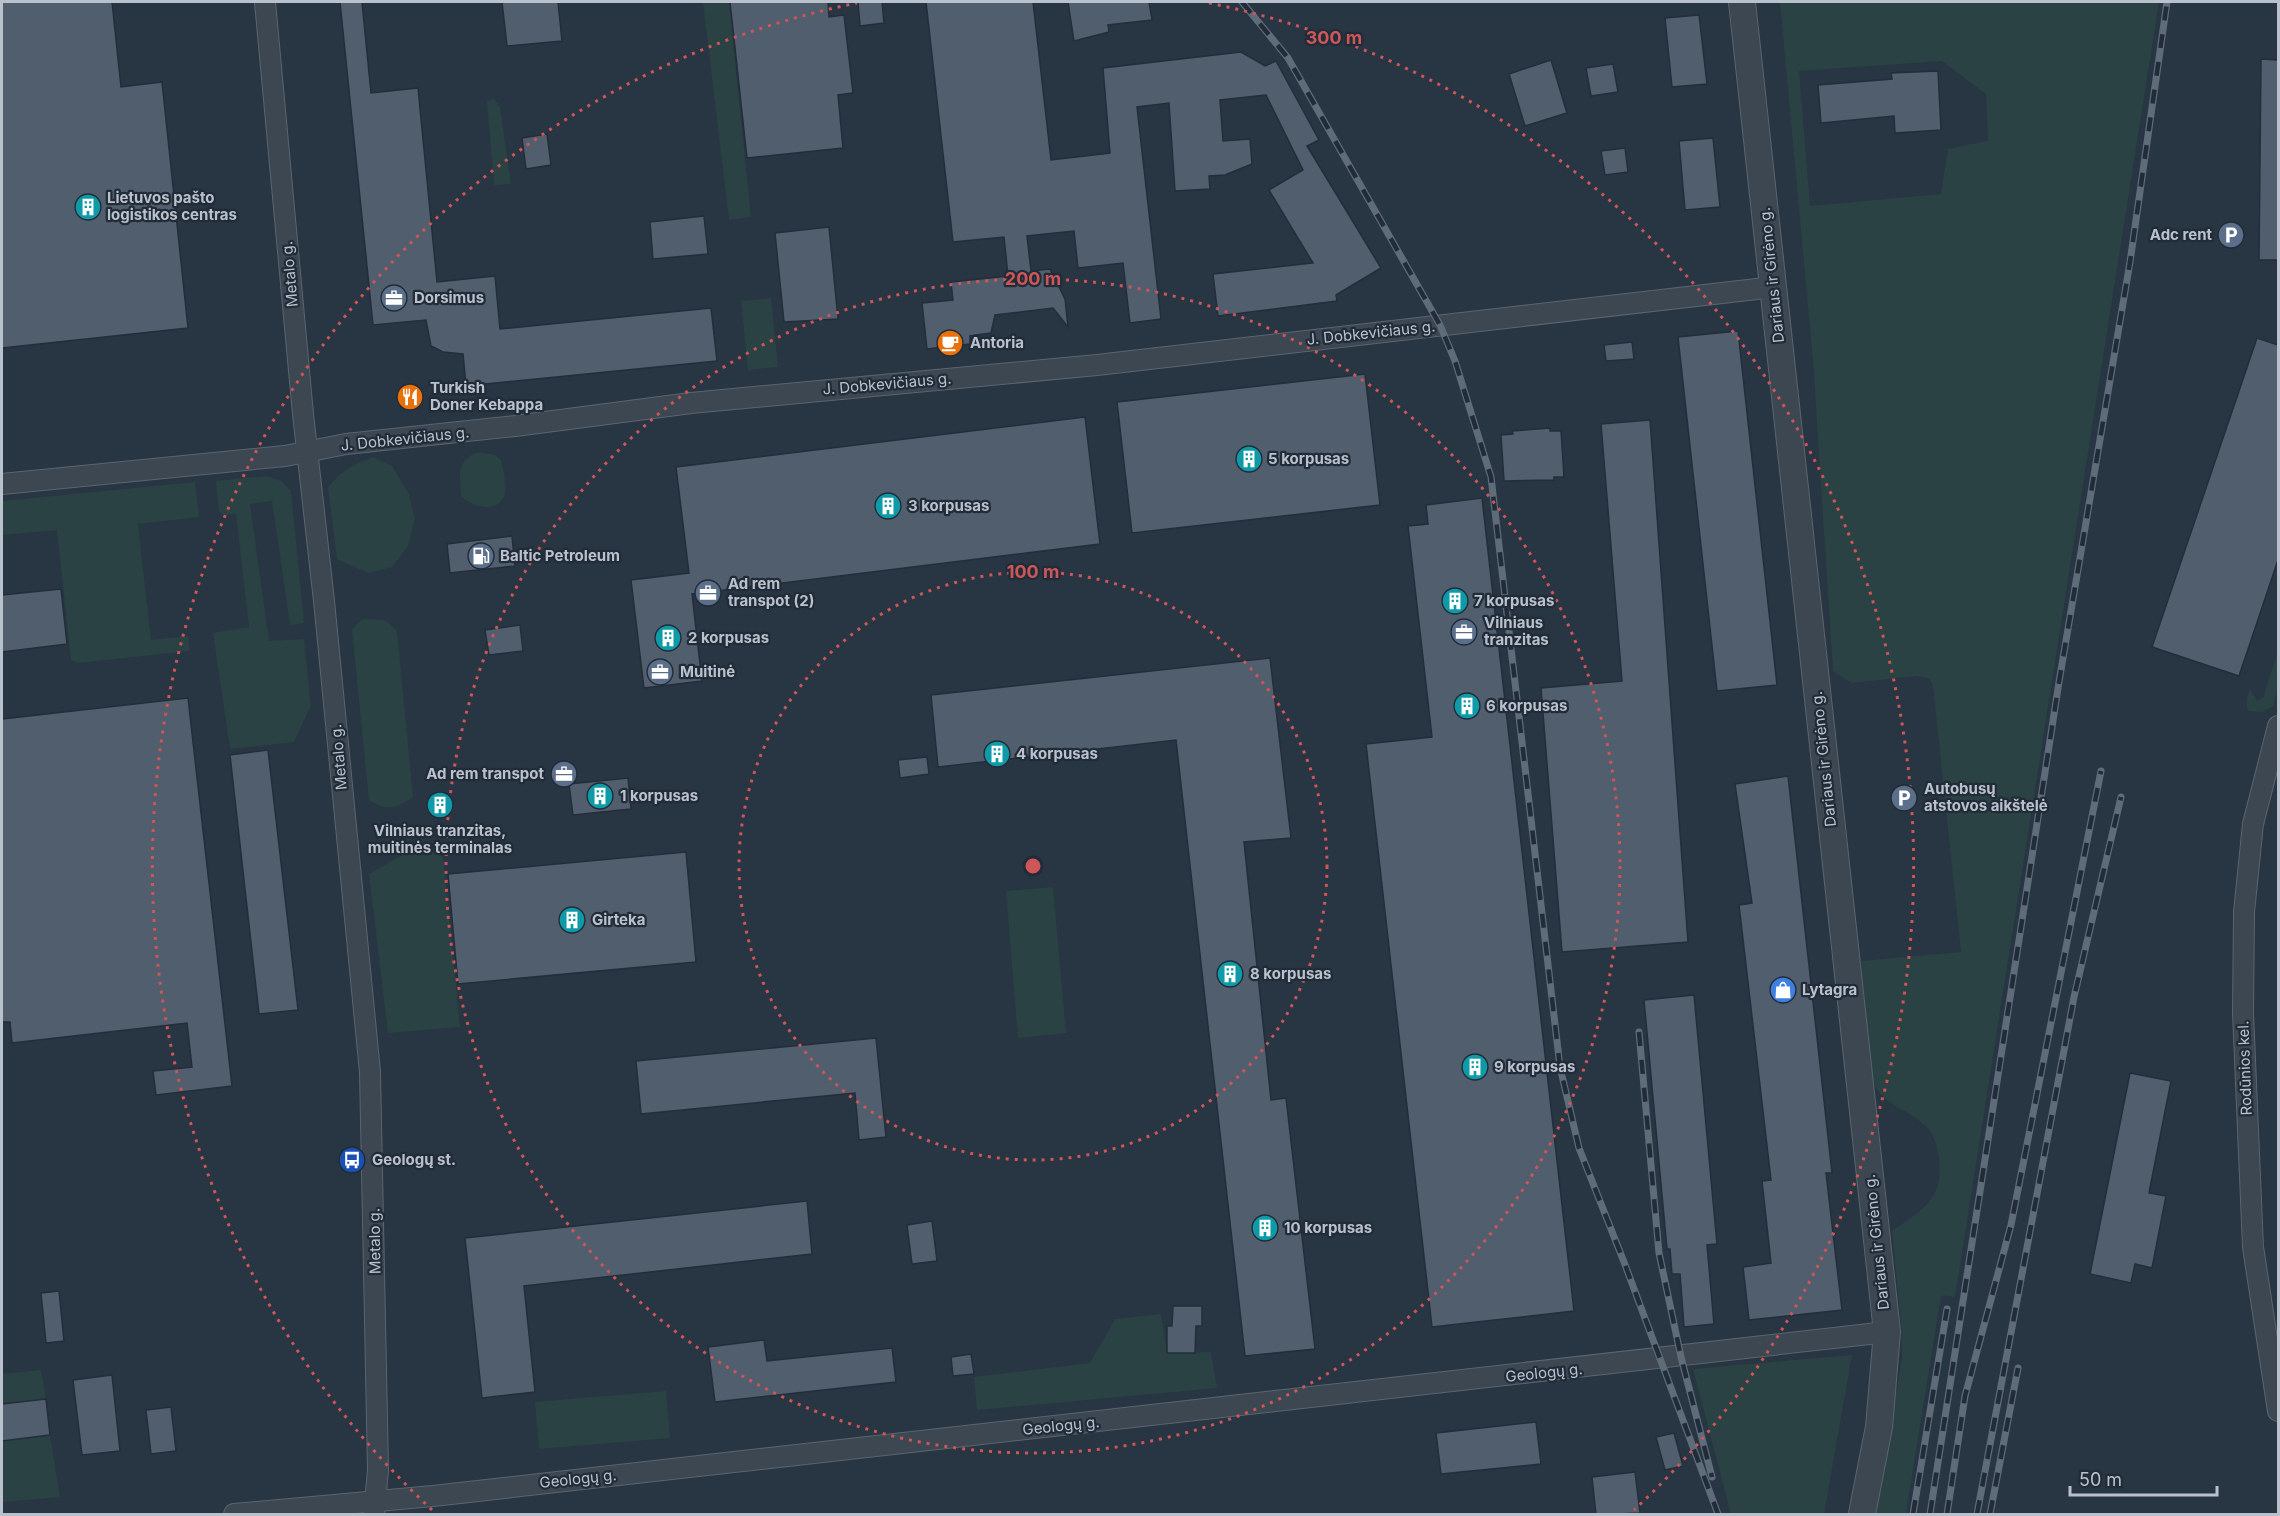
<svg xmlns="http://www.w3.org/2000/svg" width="2280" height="1516" font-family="Inter,sans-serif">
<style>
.green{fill:#2a4243;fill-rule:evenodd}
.building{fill:#515e6d;stroke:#232e3a;stroke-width:1.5}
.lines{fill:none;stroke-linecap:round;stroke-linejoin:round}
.minor-casing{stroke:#5a656f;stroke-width:22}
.tertiary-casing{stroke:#5a656f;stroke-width:28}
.minor{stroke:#3c4752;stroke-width:20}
.tertiary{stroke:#3c4752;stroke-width:26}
.rail-casing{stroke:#5e6b79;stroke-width:7}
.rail{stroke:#212c38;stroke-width:4.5;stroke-dasharray:14;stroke-linecap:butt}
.ring{fill:none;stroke:#cd5659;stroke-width:3;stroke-dasharray:3 6}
.labels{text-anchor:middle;stroke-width:4.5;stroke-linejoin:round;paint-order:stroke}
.poi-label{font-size:15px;font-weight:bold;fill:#b9c2cc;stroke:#212c38;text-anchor:start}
.street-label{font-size:15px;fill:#b9c2cc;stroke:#212c38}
.centre{fill:#cd5659;stroke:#212c38;stroke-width:3}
.ring-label{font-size:18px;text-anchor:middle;font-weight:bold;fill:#cd5659;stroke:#212c38;stroke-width:4.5;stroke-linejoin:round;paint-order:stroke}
</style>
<rect width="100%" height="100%" fill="#283542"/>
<g class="green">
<polygon points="703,2 729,2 751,217 729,220"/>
<path d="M1780,2H2159L1955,1297L1941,1295L1906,1514H1876L1902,1357L1901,1323L1892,1231C1921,1210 1944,1200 1939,1159C1937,1144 1934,1133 1922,1123C1905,1108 1882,1104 1873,1082L1861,961L1961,952L1933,685L1928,678L1916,676L1851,683L1833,671L1813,361ZM1942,61L1986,94L1988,141L1948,149L1941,194L1810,206L1799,71Z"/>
<polygon points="494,99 500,107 511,184 494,185 487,101"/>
<polygon points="771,298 778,367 748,370 741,301"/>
<path d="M478,452L495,455L501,460C503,470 507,484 505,494C499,515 471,507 461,496C460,475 456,460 478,452Z"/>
<path d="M373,457L392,466L409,494L415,519L408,546L392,567L368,573L337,559L328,488C341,470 353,465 373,457Z"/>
<polygon points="266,476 281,481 291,491 304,623 290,625 272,501 250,504 269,641 304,639 311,706 294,742 230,749 213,633 249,627 236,514 224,515 219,512 216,481"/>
<polygon points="195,482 199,517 138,524 151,640 188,636 190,651 78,663 71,660 57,530 2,535 2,501"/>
<path d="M362,619L385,620L397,631L413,797C398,808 385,812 369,800L352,630Z"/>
<polygon points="2278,651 2278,687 2273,706 2262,712 2248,711 2246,701 2250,689 2257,701 2263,698"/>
<polygon points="418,846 443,857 460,1027 388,1033 369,874"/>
<polygon points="1053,887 1066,1033 1018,1038 1006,891"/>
<polygon points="1161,1314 1167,1353 1211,1352 1217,1388 977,1410 974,1377 1090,1363 1115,1319"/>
<polygon points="1852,1355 1824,1514 1731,1514 1693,1369"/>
<polygon points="41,1370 46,1399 2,1404 2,1374"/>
<polygon points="666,1391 670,1438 539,1449 535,1402"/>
<polygon points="50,1435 60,1497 2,1502 2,1441"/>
</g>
<g class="building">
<polygon points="2,2 112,2 121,87 162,82 188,328 2,348"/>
<polygon points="340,2 362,2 371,93 418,88 437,282 495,276 500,329 711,308 717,361 466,386 463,354 443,352 431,346 426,320 373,325"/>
<polygon points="502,2 558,2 562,41 507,46"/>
<polygon points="730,2 828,2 829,17 844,15 853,93 838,95 843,148 747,158"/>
<polygon points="858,2 882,2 884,23 860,26"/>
<polygon points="926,2 1033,2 1051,160 1110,153 1103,68 1241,52 1265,66 1276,61 1319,140 1307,146 1381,268 1336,295 1337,301 1218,316 1213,274 1313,263 1269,190 1303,170 1266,95 1220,100 1223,141 1250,139 1252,164 1225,175 1209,176 1210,189 1175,191 1169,103 1137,107 1161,319 1130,323 1123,263 1078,268 1074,231 1027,236 1031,271 1050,269 1065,299 1068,327 1053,308 995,315 991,333 970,336 970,344 927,349 922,303 953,300 951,282 1008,276 1004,237 953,242"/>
<polygon points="1068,2 1149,2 1152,20 1108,25 1109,32 1074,41"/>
<polygon points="1699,15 1707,84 1672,87 1665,18"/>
<polygon points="2261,59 2278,60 2278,260 2259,260"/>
<polygon points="1551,60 1567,113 1525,126 1509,74"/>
<polygon points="1613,64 1618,92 1591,96 1586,68"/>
<polygon points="1938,71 1941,130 1895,133 1894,116 1821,123 1818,85 1892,79 1891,73"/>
<polygon points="547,134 551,165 526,169 522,138"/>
<polygon points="1713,138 1720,207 1685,210 1679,141"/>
<polygon points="1625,148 1628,172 1605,175 1601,151"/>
<polygon points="704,216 708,254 653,259 650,222"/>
<polygon points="829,227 838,319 784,322 775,233"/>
<polygon points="1738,331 1777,685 1717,691 1678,337"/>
<polygon points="2257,338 2278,345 2278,560 2239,676 2152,647"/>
<polygon points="1632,342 1634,359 1606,361 1604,345"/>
<polygon points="1365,374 1380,505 1132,533 1117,402"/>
<polygon points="1085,417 1100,544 692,594 702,681 644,688 631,580 689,573 676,467"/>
<polygon points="1650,420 1688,942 1562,952 1541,688 1622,681 1601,424"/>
<polygon points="1550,428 1550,431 1561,431 1564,477 1554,477 1554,480 1504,481 1501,435 1513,434 1512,431"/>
<polygon points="1482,498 1574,1311 1432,1327 1366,744 1432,737 1408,526 1428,524 1426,505"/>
<polygon points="512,536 515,566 450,573 447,544"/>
<polygon points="61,589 67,644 2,652 2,595"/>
<polygon points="520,625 523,651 489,655 485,630"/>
<polygon points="1270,658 1291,838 1244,842 1271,1100 1286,1098 1315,1349 1245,1356 1176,740 938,767 931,695"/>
<polygon points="188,698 232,1086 156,1095 153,1071 192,1067 187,1023 12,1043 10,1022 2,1022 2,719"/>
<polygon points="268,750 298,1010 259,1014 230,755"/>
<polygon points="927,757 929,774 900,778 898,760"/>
<polygon points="1788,776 1832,1173 1826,1173 1842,1310 1749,1320 1743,1267 1771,1263 1762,1181 1771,1180 1739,905 1752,903 1735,784"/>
<polygon points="628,778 631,809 573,815 569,784"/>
<polygon points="686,852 696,962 458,984 448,874"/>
<polygon points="1694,995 1717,1244 1707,1245 1714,1324 1684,1327 1680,1274 1672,1274 1670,1249 1667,1249 1644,1000"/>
<polygon points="876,1038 886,1137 859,1140 855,1093 641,1114 636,1061"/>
<polygon points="2130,1073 2171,1081 2149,1193 2166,1196 2152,1268 2135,1264 2131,1283 2090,1274"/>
<polygon points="807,1201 812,1254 524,1286 535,1392 482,1398 465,1238"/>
<polygon points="932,1221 937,1261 912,1264 907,1225"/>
<polygon points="59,1291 64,1341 46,1343 41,1293"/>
<polygon points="1173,1306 1202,1306 1202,1326 1196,1326 1195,1353 1167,1353 1167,1326 1172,1326"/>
<polygon points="764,1340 767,1361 892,1348 896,1382 715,1402 708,1347"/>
<polygon points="971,1354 974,1374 953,1376 951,1357"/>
<polygon points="112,1375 120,1451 82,1455 73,1380"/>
<polygon points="46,1399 50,1435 2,1441 2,1404"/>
<polygon points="171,1407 176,1451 151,1454 146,1410"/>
<polygon points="1536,1422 1541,1464 1441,1474 1436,1433"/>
<polygon points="1674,1433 1683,1466 1665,1470 1656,1437"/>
<polygon points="1635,1472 1640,1513 1596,1515 1592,1477"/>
</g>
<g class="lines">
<defs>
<g id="minor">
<polyline points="265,2 303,414 324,601 370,1072 378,1470 374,1514"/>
<polyline points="2,484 285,456 346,444 515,426 691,403 1097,365 1774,287"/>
<polyline points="2278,726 2253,824 2244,912 2243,1013 2253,1247 2278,1411"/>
<polyline points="234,1514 433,1496 1887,1332"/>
</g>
<polyline id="tertiary" points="1742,2 1887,1332 1879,1427 1862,1514"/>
</defs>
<use href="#minor" class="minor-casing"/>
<use href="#tertiary" class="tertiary-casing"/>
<use href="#minor" class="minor"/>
<use href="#tertiary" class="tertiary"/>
<defs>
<g id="rail">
<polyline points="1242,2 1288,58 1440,325 1455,361 1491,477 1560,1067 1579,1148 1624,1262 1718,1514"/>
<polyline points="1639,1032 1659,1253 1681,1357 1712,1477"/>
<polyline points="1913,1514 1947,1309"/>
<polyline points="1930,1514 2059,682 2130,262 2167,2"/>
<polyline points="1947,1514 1965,1396 2011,1225 2101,771"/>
<polyline points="1977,1514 2074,997 2121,797"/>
<polyline points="1990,1514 2018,1368"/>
</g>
</defs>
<use href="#rail" class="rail-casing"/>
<use href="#rail" class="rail"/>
</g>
<g class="ring">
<circle cx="1033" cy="866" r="294"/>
<circle cx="1033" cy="866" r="587"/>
<path d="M432 1510A881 881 0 0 1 857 3M1209 3A881 881 0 0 1 1634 1510"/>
</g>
<defs>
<symbol id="building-disc" viewBox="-11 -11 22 22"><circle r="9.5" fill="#0f9aa8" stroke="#212c38"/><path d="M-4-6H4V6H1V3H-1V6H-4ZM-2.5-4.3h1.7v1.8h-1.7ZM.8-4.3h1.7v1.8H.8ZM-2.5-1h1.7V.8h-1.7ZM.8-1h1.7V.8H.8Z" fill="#fff"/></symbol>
<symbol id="parking-disc" viewBox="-11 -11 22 22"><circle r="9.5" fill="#5c6f8a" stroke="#212c38"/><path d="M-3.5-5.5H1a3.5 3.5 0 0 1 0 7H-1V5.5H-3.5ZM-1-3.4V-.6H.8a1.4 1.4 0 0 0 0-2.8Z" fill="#fff"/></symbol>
<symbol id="office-disc" viewBox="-11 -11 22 22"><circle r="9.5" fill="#5c6f8a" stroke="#212c38"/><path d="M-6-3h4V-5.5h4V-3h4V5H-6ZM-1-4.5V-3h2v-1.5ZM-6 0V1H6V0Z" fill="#fff"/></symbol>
<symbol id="cafe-disc" viewBox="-11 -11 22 22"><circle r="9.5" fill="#e8710a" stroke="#212c38"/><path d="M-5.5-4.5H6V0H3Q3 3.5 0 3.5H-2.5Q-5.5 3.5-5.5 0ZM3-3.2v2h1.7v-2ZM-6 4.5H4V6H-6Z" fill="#fff"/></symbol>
<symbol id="restaurant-disc" viewBox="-11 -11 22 22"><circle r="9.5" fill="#e8710a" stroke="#212c38"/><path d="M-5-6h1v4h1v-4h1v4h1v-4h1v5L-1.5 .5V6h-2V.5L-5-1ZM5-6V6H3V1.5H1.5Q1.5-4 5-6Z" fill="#fff"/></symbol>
<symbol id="fuel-disc" viewBox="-11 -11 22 22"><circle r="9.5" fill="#5c6f8a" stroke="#212c38"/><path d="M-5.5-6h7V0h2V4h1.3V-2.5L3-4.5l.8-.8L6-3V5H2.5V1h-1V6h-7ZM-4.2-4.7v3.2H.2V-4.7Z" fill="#fff"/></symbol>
<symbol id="shop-disc" viewBox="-11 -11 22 22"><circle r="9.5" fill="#3f7fe0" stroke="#212c38"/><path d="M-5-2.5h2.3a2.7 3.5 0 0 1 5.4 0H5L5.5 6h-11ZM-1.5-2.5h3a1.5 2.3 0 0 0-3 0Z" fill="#fff"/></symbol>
<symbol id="bus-disc" viewBox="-11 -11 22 22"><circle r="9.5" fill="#1a4fb4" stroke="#212c38"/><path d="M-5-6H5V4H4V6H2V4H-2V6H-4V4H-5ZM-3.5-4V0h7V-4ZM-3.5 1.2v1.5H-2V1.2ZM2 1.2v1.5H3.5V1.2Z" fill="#fff"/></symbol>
</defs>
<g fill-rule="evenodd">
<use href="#building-disc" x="73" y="192" width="30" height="30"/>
<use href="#parking-disc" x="2216" y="220" width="30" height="30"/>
<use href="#office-disc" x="379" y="283" width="30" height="30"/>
<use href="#cafe-disc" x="935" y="328" width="30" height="30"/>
<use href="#restaurant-disc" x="395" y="382" width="30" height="30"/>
<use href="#building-disc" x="1234" y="444" width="30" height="30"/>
<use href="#building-disc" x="873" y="491" width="30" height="30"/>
<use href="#fuel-disc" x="466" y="541" width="30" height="30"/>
<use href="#office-disc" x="693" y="578" width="30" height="30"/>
<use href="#building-disc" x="1440" y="586" width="30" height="30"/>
<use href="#office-disc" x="1449" y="617" width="30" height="30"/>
<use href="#building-disc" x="653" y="623" width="30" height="30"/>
<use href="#office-disc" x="645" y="657" width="30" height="30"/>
<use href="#building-disc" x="1452" y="691" width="30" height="30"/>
<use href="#building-disc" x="982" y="739" width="30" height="30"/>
<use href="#office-disc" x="549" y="759" width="30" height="30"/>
<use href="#building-disc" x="585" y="781" width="30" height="30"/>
<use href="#parking-disc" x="1889" y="783" width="30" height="30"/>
<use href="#building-disc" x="425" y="790" width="30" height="30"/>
<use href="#building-disc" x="557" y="905" width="30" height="30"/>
<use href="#building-disc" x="1215" y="959" width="30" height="30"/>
<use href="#shop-disc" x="1768" y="975" width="30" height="30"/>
<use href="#building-disc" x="1460" y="1052" width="30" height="30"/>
<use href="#bus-disc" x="337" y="1145" width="30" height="30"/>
<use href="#building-disc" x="1250" y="1213" width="30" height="30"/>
</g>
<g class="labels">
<g class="poi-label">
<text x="107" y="203">Lietuvos pašto<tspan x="107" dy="17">logistikos centras</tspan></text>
<text x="2212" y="240" text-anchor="end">Adc rent</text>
<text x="414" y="303">Dorsimus</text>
<text x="970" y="348">Antoria</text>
<text x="430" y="393">Turkish<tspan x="430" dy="17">Doner Kebappa</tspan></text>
<text x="1268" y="464">5 korpusas</text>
<text x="908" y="511">3 korpusas</text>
<text x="500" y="561">Baltic Petroleum</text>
<text x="728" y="589">Ad rem<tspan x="728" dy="17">transpot (2)</tspan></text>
<text x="1474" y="606">7 korpusas</text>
<text x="1484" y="628">Vilniaus<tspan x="1484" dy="17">tranzitas</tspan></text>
<text x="688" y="643">2 korpusas</text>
<text x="680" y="677">Muitinė</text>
<text x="1486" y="711">6 korpusas</text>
<text x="1016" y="759">4 korpusas</text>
<text x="544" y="779" text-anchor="end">Ad rem transpot</text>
<text x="1924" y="794">Autobusų<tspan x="1924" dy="17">atstovos aikštelė</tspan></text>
<text x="620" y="801">1 korpusas</text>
<text x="440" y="836" text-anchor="middle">Vilniaus tranzitas,<tspan x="440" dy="17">muitinės terminalas</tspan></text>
<text x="592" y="925">Girteka</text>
<text x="1250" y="979">8 korpusas</text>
<text x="1802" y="995">Lytagra</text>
<text x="1494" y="1072">9 korpusas</text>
<text x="372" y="1165">Geologų st.</text>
<text x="1284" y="1233">10 korpusas</text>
</g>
<g class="street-label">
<text transform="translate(290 274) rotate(-95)" y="5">Metalo g.</text>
<text transform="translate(1772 275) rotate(-96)" y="5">Dariaus ir Girėno g.</text>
<text transform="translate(1371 333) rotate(-6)" y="5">J. Dobkevičiaus g.</text>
<text transform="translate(887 384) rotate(-5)" y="5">J. Dobkevičiaus g.</text>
<text transform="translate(405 439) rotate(-6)" y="5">J. Dobkevičiaus g.</text>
<text transform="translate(339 757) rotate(-95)" y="5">Metalo g.</text>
<text transform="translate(1824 759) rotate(-96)" y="5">Dariaus ir Girėno g.</text>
<text transform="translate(2245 1068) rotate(-92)" y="5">Rodūnios kel.</text>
<text transform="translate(375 1241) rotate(-91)" y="5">Metalo g.</text>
<text transform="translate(1877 1242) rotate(-96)" y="5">Dariaus ir Girėno g.</text>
<text transform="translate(1544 1373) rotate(-6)" y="5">Geologų g.</text>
<text transform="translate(1061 1426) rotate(-6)" y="5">Geologų g.</text>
<text transform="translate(578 1479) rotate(-6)" y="5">Geologų g.</text>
</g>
</g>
<circle cx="1033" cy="866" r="9" class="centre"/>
<g class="ring-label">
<text x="1334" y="44">300 m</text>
<text x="1033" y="285">200 m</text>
<text x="1033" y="578">100 m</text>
</g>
<rect width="2280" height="1516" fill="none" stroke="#b9c2cc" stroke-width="6"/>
<path d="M2070 1486v9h147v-9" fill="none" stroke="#b9c2cc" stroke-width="3"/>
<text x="2079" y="1486" font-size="18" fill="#b9c2cc" stroke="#212c38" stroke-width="4.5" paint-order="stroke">50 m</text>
</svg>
